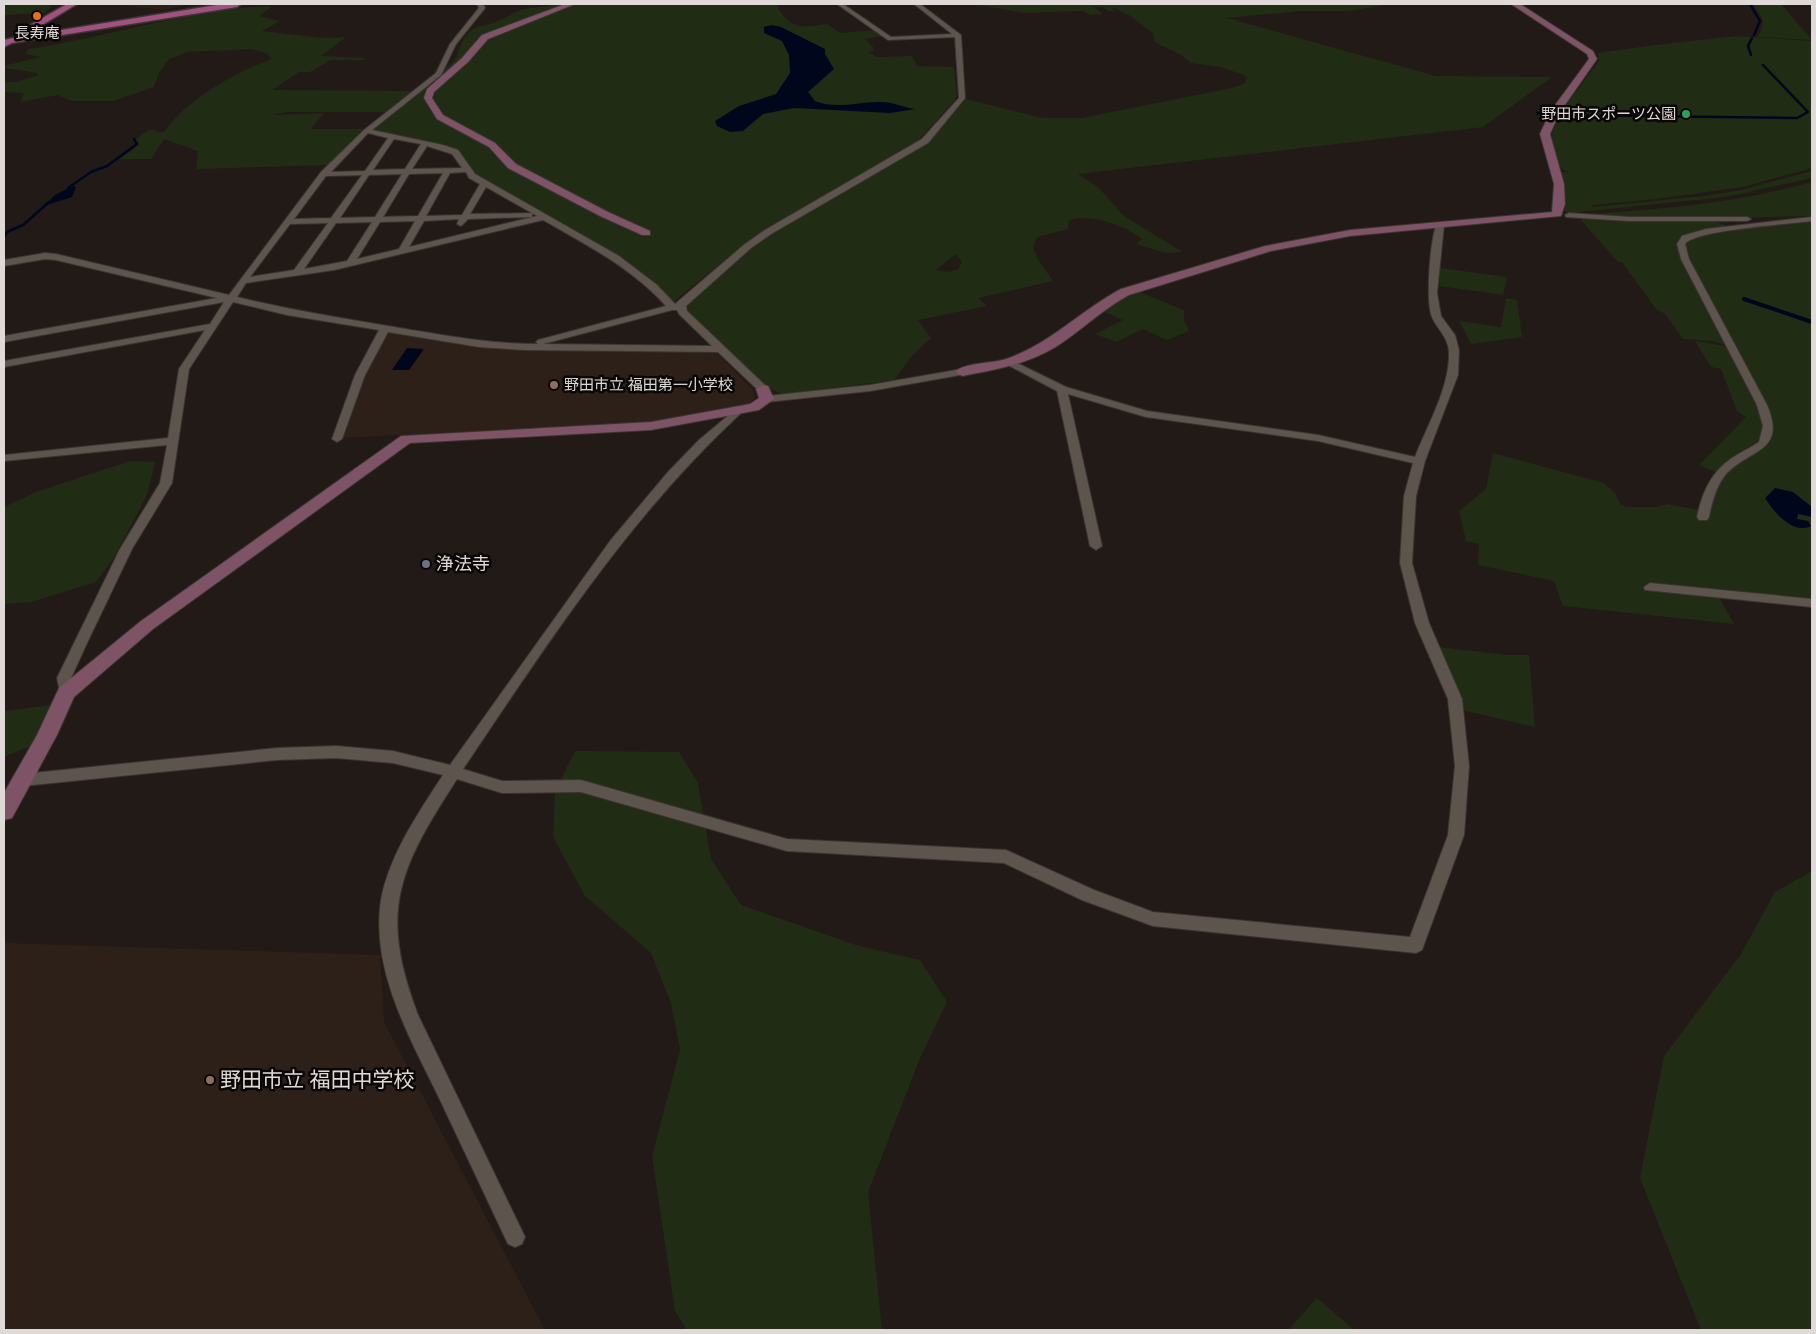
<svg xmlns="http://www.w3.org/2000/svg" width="1816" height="1334" font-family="Lato,'Noto Sans JP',sans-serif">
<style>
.built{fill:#2d2018}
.green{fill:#212c14;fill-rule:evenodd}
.water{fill:#00071d}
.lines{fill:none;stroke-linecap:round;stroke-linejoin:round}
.stream-far1{stroke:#00071d;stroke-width:2.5}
.stream{stroke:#00071d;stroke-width:4}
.street-casing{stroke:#3a3532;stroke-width:2}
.secondary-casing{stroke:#3a3532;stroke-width:2}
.primary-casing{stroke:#3a3532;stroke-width:3}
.street{fill:#5d544e;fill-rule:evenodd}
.secondary{fill:#7d5365;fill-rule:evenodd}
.primary{fill:#9e527d;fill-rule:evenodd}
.food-dot{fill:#e8710a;stroke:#090605;stroke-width:2}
.leisure-dot{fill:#2e9e5b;stroke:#090605;stroke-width:2}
.education-dot{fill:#8d6e63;stroke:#090605;stroke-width:2}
.worship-dot{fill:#6b7280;stroke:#090605;stroke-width:2}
.labels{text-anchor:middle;stroke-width:5;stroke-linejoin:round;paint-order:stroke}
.far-poi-label{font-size:15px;fill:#dfdad7;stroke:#090605}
.poi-label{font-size:18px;fill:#dfdad7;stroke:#090605;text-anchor:start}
.near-poi-label{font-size:21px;fill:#dfdad7;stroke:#090605;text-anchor:start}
</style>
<rect width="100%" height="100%" fill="#221a16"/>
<g class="built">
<polygon points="126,4 189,4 164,10 122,5"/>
<polygon points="390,332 469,344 714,350 752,389 755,398 748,404 740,406 656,422 340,438 363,374 383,333"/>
<polygon points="4,943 380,955 384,1022 545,1330 4,1330"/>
</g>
<g class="green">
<polygon points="4,4 48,4 52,7 44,13 4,15"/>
<path d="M553,4H779L778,8C792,31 803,27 827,24L840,33L876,30L883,36L865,39L873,47L874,51L868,52L877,57L912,56L917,66L954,67L957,94L955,100L918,141L753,237L672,303L625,259L475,176L456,152L375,131L374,129L452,63C461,53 459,39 472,30C479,25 490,25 498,21C509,17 518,9 530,8C539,7 544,7 553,4Z"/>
<path d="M974,4H1391L1349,11H1300L1227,18L1436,76L1552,77L1483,127L1078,174L1098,187L1124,216L1183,252L1165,253L1136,244L1142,239C1123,225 1092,214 1069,220L1068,229L1037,237L1033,248L1037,258L1053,281L978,298L987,306L918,320L931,338L911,357L894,380L785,394L769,389L691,317L686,304L766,237L925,144L966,99L1042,118H1082L1232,88L1245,83L1246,76L1221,67L1191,63L1181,55L1155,42L1153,33L1129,15L1112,7L1114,11H1108L1104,7H1094L1103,14L1091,15L1083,11L1023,13ZM956,254L962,262L958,270L947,272L936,270Z"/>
<path d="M1753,4H1781L1812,40L1757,37C1767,21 1763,18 1753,4Z"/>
<path d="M268,6L270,8L259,16L280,21L262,31L323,38L346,37L321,56L367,58L363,60H331L310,72H299L272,90L412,91L385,112H287L273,115L324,113L311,129H363L327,165L196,169L198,151L164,139L151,159H120L135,148H133L139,143L135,140C142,136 146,128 156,130V132H164C190,97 231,75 271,59L268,54L252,49L188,52L169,59L159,73L154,87L113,101H71L58,95L20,102L24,93L4,92V82H17L38,75L37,73L5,68L7,65L41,57L25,54L28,49C108,37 187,10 268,6Z"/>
<polygon points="1737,36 1812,41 1812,168 1743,187 1656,199 1592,205 1592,207 1704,196 1741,190 1812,171 1812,178 1726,197 1569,213 1563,210 1566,199 1560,172 1568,172 1558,166 1554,158 1552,132 1562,110 1599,61 1598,53 1655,45"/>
<path d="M1812,182V216L1686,219L1579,215C1662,209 1732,204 1812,182Z"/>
<polygon points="1582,217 1715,221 1727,226 1728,228 1694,232 1679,239 1676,246 1726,345 1713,341 1683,339 1665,314 1656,309 1622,262 1618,262 1582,221"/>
<path d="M1806,219L1812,221V599L1714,588L1734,624L1563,606L1554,581L1478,565L1479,544L1466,541L1459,511L1486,489L1493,453L1604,483L1615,493L1620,504L1627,507H1657L1668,504L1709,512C1715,468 1741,466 1770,442C1775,428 1772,417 1766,405L1696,272L1684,244L1689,238Z"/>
<polygon points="1440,268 1507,277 1503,295 1439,286"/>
<polygon points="1137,291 1184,310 1184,320 1189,331 1167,340 1143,329 1116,342 1095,334 1123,320 1103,311"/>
<polygon points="1506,298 1517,300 1522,337 1471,344 1459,321 1501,327"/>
<polygon points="1695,341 1726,346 1760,409 1764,429 1758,441 1730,459 1716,472 1699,465 1746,417 1737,411 1721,369 1711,367"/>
<polygon points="130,461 155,462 147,495 115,556 96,582 31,602 4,604 4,507 36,492"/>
<polygon points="1437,647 1507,655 1529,655 1535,727 1462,710"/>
<polygon points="53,705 54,731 28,747 4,757 4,711"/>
<polygon points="575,751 679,752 698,783 711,859 741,905 859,946 920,960 947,1002 920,1058 868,1192 882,1330 687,1330 675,1311 652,1156 680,1050 671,1003 651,953 585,896 553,837 555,791"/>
<polygon points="1812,871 1812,1330 1701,1330 1640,1178 1664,1056 1741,954 1775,892"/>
<polygon points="1317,1298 1354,1330 1288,1330"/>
</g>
<g class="water">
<path d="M772,25L781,27L825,49V54L834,69L808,92L815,101C838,110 860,101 882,102C894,102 904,108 916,109L890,113L794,108L763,114L743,131L730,132L717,126L715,121L739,106L776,94L790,73L789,55L782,41L764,33V27Z"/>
<polygon points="73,186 76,187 72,197 44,206 55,195"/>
<polygon points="407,348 424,349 409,370 392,370"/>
<path d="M1775,488L1793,492L1812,507V517L1798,514L1797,519L1808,521L1811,526C1792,535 1774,512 1765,498Z"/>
</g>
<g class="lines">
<g class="stream-far1">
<polyline points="1750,4 1760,21 1754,35"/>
<polyline points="1751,55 1748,46 1752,38"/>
<polyline points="1537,113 1546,114"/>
<polyline points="1562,115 1797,118 1808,112 1763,65"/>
<polyline points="68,188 91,172 107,166 137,144 134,139"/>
<polyline points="4,237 7,232 23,225 49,202"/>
</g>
<polyline class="stream" points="1744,299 1812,322"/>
<defs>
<g id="street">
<path d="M477,4H483L485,8L456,44L441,75L372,130L443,145L458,150L475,174L619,256L657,285L675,304L745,244L765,230L922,139L959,98L955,37L888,40L837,4H843L891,37L952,34L914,4H920L961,35L965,98L928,143L771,234L751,248L686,306L687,311L767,387V391H759L718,352L524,350L479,347L388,332L365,375L342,439L337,442L332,439L355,375L379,330L287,315L233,302L189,369L172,483L132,549L87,643L71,678L73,693L66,698L61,697L57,678L120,549L160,483L167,445L4,461V455L168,438L179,369L205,330L4,367V361L210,324L224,302L4,342V336L217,298L56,260L45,259L4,266V260L45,253L56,254L229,295L321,172L364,130L436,73L450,44L479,8ZM368,133L388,138L365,171L331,172ZM394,139L421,144L405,169L373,170ZM427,146L452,154L462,168L412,169ZM466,172L469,178L480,184L462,215L426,216L450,173ZM443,173L418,216L383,217L409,174ZM402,174L375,217L340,218L369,175ZM362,175L331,218L294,219L326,176ZM486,187L532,213L470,214ZM532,213L537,216L409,247L424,221L459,219L457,224L461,226L468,219L529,217H532ZM543,220C587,245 632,268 666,306L538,340L536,342L538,344C490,344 442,335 394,327C341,318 289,310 237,297L246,283L334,270ZM415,221L399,249L357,259L380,222ZM372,222L347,261L304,269L336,223ZM328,223L294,270L250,277L290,224ZM672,310H677L679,314L712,346L543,344Z"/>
<polygon points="1569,213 1629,217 1747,217 1751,219 1747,221 1629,221 1566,217 1565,215"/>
<path d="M1812,217V221C1791,224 1695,230 1685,244L1689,259L1767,405C1787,452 1751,448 1726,474C1716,486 1712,502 1709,517L1707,520H1699L1697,517C1702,493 1711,472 1732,458C1741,452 1750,448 1759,442L1763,426L1757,405L1681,259L1677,244L1682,236L1706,229Z"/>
<path d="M1437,223L1444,225L1437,293L1441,316L1455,335L1459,350L1458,375L1425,461L1416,496L1412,563L1429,623L1462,699L1469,766L1464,835L1422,950L1416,953L1153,926L1082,900L1004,863L787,851L581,792L502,793L457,779C399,869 378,910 418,1015L525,1237L522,1244L515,1247L508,1244C486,1197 464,1151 442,1104C412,1041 370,972 381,900C389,855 419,812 443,775L393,763L336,758L277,760L23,786L18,784L15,780L18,776L23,774L277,748L336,746L393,751L450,765L610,541L668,472L699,440L736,409L741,412L740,414C629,517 547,644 463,769L502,781L581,780L787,839L1006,850L1094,890L1153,912L1410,937L1448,835L1455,766L1448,699L1415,623L1400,563L1404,496L1413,463L1318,441L1146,417L1068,394L1102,546L1096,550L1090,546L1057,391L1004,363L1013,361L1066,387L1147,411L1318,435L1415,457C1428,424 1450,387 1449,352C1448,335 1435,328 1431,314C1426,296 1430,240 1437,223Z"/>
<polygon points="962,369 966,370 966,374 870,391 767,402 762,399 767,396 870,385"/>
<polygon points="1650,583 1812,599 1812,607 1645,590 1644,587"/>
</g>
<g id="secondary">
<polygon points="565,4 575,4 488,39 468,62 434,92 432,98 443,115 495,143 516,164 608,212 650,231 650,235 642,235 600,216 508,168 489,147 437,119 424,98 427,89 462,58 482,35"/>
<path d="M1511,4H1520L1593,51L1597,59L1560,112L1550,134L1564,184L1565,204L1561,216L1350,236L1271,251L1129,295C1102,309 1080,332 1054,348C1025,365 994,370 962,376L955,372C962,363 995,363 1006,359C1050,344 1081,310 1121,289L1265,246L1350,230L1552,212L1554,184L1540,134L1550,112L1589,59L1587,54Z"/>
<polygon points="763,385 768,386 774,399 759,410 651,430 410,443 153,629 74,697 57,735 12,818 4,820 4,793 37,735 59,688 141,621 401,436 651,422 750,404 759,398 756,389"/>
</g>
<polygon id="primary" points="67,4 77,4 24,36 223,4 241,4 237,7 12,43 4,47 4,40 17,37 16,33"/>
</defs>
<use href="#street" class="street-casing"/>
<use href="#secondary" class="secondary-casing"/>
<use href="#primary" class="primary-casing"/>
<use href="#street" class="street"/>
<use href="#secondary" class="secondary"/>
<use href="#primary" class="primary"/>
</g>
<circle class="food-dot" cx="37" cy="16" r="5"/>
<circle class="leisure-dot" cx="1686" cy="114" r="5"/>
<g class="education-dot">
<circle cx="554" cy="385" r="5"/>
<circle cx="210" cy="1080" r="5"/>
</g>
<circle class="worship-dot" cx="426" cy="564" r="5"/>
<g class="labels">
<g class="far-poi-label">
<text x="37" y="38">長寿庵</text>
<text x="1676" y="119" text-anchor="end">野田市スポーツ公園</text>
<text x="564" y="390" text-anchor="start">野田市立 福田第一小学校</text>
</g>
<g class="poi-label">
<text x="436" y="570">浄法寺</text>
</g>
<g class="near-poi-label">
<text x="220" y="1087">野田市立 福田中学校</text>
</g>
</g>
<rect width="1816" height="1334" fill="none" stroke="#dfdad7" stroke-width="10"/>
</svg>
